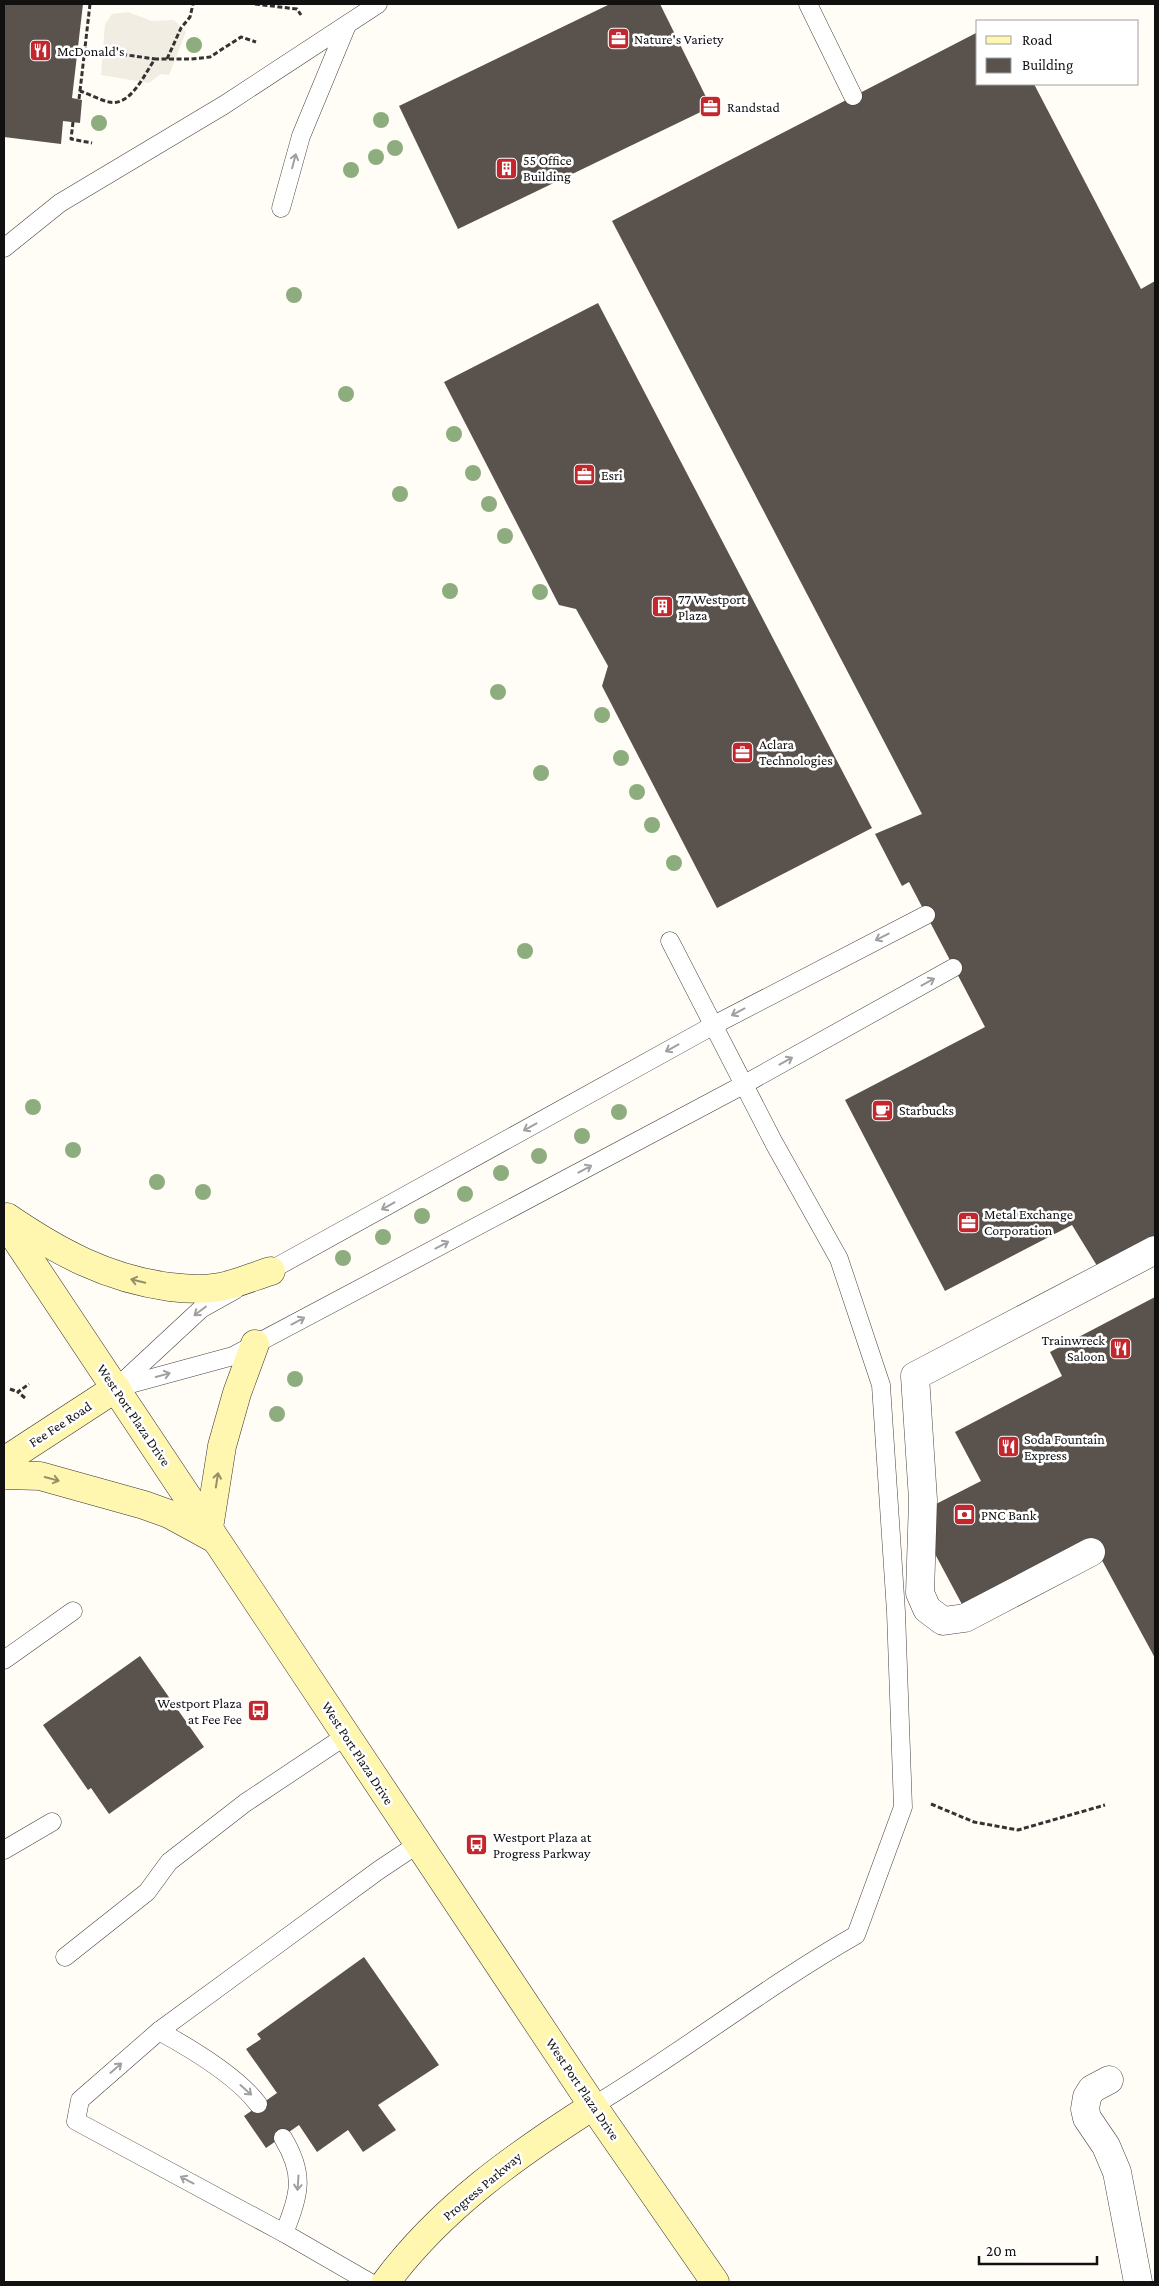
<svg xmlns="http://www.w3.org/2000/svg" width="1159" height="2286" font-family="'Crimson Pro',serif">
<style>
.plaza{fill:#f1ede2}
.building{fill:#5a524d}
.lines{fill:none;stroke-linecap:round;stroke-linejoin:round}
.lane-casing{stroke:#444;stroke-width:19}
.street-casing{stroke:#444;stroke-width:29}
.secondary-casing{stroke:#333;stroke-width:29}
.path{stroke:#333;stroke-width:3;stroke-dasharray:5 2.5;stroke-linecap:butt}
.lane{stroke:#fff;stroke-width:18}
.street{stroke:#fff;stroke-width:28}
.secondary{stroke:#fff6b0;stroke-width:28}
.tree{fill:#8dad7f}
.oneway{stroke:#a0a0a0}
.oneway2{stroke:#948f68}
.labels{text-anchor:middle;stroke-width:5;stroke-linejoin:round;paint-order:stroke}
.poi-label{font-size:14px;fill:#111;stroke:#fff;text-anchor:start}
.street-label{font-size:14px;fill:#111;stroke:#fff}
</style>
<rect width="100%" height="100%" fill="#fffdf5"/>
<polygon class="plaza" points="128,12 152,21 174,20 186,32 169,75 161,74 149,83 101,75 105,24 112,14"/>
<g class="building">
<polygon points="4,4 83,4 72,98 82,100 80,123 63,121 61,144 4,137"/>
<polygon points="610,4 660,4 711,107 458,229 399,106"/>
<polygon points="978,32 978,84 1034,84 1141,289 1155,281 1155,1239 1099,1269 1072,1225 945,1291 845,1100 985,1027 909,882 902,886 875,834 922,814 612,221"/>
<polygon points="598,303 872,828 717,908 602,686 608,666 576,609 559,605 444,382"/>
<polygon points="1155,1297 1155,1658 1092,1542 965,1610 927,1539 936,1504 981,1481 955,1432 1062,1376 1050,1352"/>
<polygon points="140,1656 204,1747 109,1814 91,1788 88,1790 43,1725"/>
<polygon points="364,1957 439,2065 378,2105 396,2130 363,2152 348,2130 317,2152 299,2125 266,2148 244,2116 277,2093 246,2049 261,2039 257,2034"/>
</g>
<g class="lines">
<defs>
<g id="lane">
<polyline points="808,4 853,96"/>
<polyline points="281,208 301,136 347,25"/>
<polyline points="4,248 60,203 224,105 378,4"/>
<polyline points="262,1275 714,1025 926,915"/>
<polyline points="119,1387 233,1356 743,1085 953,968"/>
<polyline points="116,1388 201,1309 235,1290"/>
<polyline points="4,1660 73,1611"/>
<polyline points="4,1850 52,1822"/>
<polyline points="65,1957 147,1892 169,1862 245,1803 347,1735"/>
<polyline points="159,2031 379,1870 418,1844"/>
<path d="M258,2104C237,2076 190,2048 159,2031L80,2100L76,2121L284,2233C300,2195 305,2174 283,2138"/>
<path d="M593,2106C683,2052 765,1987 856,1935L903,1807L896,1612L881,1385L839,1259L774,1143L670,941"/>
<polyline points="284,2233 369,2282"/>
</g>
<g id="street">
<polyline points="1091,1552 965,1618 943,1621 927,1609 920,1593 923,1500 915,1376 1155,1250"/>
<polyline points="1109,2080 1092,2089 1087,2097 1085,2109 1087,2118 1106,2146 1117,2172 1138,2282"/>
</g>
<g id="secondary">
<path d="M7,1217C58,1252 108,1279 170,1287C186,1289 204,1290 220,1287C237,1284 254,1276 271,1271"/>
<polyline points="4,1221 593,2106 715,2282"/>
<polyline points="4,1461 116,1388"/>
<polyline points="4,1475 40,1476 144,1505 169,1514 213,1538"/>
<polyline points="209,1528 222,1446 237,1393 255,1344"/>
<path d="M386,2282C441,2208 516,2155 593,2106"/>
</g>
</defs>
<use href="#lane" class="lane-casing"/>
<use href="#street" class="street-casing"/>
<use href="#secondary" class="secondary-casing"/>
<g class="path">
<polyline points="255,4 297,9 301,15"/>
<polyline points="85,49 155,59"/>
<polyline points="167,59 181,28 190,17 193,4"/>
<polyline points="80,91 90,4"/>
<path d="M79,99L80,91C89,94 100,100 109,102C131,107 145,73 155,59H191L210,57L241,37L256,42"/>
<polyline points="73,122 71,139 92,143"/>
<polyline points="10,1389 18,1392"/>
<polyline points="25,1398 18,1392 29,1384"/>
<polyline points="931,1804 974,1822 1018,1830 1105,1805"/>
</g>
<use href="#lane" class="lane"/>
<use href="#street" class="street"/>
<use href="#secondary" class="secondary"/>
</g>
<g class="tree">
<circle cx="194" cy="45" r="8"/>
<circle cx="381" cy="120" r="8"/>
<circle cx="99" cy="123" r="8"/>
<circle cx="395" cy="148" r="8"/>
<circle cx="376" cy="157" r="8"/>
<circle cx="351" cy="170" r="8"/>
<circle cx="294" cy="295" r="8"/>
<circle cx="346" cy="394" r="8"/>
<circle cx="454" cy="434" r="8"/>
<circle cx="473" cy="473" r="8"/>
<circle cx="400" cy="494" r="8"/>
<circle cx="489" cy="504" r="8"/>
<circle cx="505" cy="536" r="8"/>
<circle cx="450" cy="591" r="8"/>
<circle cx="540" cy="592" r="8"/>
<circle cx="498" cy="692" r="8"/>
<circle cx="602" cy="715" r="8"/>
<circle cx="621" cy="758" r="8"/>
<circle cx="541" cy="773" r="8"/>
<circle cx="637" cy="792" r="8"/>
<circle cx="652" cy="825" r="8"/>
<circle cx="674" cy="863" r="8"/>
<circle cx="525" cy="951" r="8"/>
<circle cx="33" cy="1107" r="8"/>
<circle cx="619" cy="1112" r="8"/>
<circle cx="582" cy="1136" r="8"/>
<circle cx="73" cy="1150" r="8"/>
<circle cx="539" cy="1156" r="8"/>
<circle cx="501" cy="1173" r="8"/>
<circle cx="157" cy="1182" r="8"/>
<circle cx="203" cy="1192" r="8"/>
<circle cx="465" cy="1194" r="8"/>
<circle cx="422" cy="1216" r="8"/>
<circle cx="383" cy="1237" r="8"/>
<circle cx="343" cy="1258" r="8"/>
<circle cx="295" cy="1379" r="8"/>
<circle cx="277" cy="1414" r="8"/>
</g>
<defs><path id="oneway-shaft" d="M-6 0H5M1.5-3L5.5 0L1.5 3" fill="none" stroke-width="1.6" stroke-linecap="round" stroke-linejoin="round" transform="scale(1.25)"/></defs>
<g class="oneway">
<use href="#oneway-shaft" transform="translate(294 161) rotate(-75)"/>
<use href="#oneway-shaft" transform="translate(882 937) rotate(153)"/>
<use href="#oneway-shaft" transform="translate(928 982) rotate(-29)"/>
<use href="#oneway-shaft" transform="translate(738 1012) rotate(152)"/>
<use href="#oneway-shaft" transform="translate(672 1048) rotate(151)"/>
<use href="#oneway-shaft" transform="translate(786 1061) rotate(-29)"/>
<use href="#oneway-shaft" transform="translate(530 1127) rotate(151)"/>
<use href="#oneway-shaft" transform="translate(585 1169) rotate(-28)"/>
<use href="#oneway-shaft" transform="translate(388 1206) rotate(151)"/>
<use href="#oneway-shaft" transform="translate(442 1245) rotate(-28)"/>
<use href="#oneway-shaft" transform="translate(200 1311) rotate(143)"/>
<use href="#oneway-shaft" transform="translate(298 1321) rotate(-28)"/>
<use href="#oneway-shaft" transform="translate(163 1375) rotate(-15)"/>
<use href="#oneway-shaft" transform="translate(116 2068) rotate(-41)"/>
<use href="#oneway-shaft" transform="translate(246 2090) rotate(42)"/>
<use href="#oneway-shaft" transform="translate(187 2180) rotate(-152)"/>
<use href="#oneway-shaft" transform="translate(298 2183) rotate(94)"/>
</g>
<g class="oneway2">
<use href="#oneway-shaft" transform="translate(138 1281) rotate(-166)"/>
<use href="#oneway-shaft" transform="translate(52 1479) rotate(15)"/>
<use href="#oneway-shaft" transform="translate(217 1480) rotate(-81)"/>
</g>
<defs>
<symbol id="office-square" viewBox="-11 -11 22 22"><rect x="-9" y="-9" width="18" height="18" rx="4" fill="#c4262e" stroke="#fff"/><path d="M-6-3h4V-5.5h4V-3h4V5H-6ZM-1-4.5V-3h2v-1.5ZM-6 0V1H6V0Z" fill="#fff"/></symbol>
<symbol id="restaurant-square" viewBox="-11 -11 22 22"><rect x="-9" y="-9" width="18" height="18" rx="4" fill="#c4262e" stroke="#fff"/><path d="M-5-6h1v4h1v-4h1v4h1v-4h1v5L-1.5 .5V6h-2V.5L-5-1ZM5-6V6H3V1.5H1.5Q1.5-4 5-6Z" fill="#fff"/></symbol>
<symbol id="building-square" viewBox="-11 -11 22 22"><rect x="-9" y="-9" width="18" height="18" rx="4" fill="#c4262e" stroke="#fff"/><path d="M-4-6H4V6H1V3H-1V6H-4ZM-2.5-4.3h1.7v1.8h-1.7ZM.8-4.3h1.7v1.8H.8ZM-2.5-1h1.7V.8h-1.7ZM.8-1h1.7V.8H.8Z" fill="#fff"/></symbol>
<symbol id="cafe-square" viewBox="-11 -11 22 22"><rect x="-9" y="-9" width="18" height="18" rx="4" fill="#c4262e" stroke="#fff"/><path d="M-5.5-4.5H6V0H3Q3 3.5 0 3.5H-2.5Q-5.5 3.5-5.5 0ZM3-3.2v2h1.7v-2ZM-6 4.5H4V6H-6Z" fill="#fff"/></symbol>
<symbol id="bank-square" viewBox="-11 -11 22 22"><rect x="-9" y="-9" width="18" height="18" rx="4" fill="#c4262e" stroke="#fff"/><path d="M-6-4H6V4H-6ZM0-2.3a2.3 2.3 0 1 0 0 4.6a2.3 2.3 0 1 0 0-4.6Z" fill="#fff"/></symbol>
<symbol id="bus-square" viewBox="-11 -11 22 22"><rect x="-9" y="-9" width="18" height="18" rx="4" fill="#c4262e" stroke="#fff"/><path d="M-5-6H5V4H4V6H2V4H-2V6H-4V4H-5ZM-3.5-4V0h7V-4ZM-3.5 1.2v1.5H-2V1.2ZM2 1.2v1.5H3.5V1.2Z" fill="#fff"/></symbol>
</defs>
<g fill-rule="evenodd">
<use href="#office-square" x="606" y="26" width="25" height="25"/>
<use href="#restaurant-square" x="28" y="38" width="25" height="25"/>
<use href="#office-square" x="698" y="94" width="25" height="25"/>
<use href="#building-square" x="494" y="156" width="25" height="25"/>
<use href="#office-square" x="572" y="462" width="25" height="25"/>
<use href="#building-square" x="650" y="594" width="25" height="25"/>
<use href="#office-square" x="730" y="740" width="25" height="25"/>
<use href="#cafe-square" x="870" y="1098" width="25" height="25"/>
<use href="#office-square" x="956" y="1210" width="25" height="25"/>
<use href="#restaurant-square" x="1108" y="1336" width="25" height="25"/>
<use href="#restaurant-square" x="996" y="1434" width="25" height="25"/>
<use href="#bank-square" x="952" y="1502" width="25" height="25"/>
<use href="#bus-square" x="246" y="1698" width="25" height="25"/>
<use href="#bus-square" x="464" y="1832" width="25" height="25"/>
</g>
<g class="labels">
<g class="poi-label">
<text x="634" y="44">Nature's Variety</text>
<text x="57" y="56">McDonald's</text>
<text x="727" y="112">Randstad</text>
<text x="523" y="165">55 Office<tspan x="523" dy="16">Building</tspan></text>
<text x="601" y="480">Esri</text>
<text x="678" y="604">77 Westport<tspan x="678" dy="16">Plaza</tspan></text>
<text x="759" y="749">Aclara<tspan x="759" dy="16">Technologies</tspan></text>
<text x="899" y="1115">Starbucks</text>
<text x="984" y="1219">Metal Exchange<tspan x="984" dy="16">Corporation</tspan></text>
<text x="1105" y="1345" text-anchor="end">Trainwreck<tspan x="1105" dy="16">Saloon</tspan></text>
<text x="1024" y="1444">Soda Fountain<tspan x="1024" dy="16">Express</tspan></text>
<text x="981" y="1520">PNC Bank</text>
<text x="242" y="1708" text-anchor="end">Westport Plaza<tspan x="242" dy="16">at Fee Fee</tspan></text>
<text x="493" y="1842">Westport Plaza at<tspan x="493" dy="16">Progress Parkway</tspan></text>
</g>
<g class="street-label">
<text transform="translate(134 1415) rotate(56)" y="5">West Port Plaza Drive</text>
<text transform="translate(60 1424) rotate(-33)" y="5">Fee Fee Road</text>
<text transform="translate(358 1753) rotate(57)" y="5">West Port Plaza Drive</text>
<text transform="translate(583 2089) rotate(56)" y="5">West Port Plaza Drive</text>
<text transform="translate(482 2186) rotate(-40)" y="5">Progress Parkway</text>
</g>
</g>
<rect width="1159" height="2286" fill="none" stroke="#111111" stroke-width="10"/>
<rect x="976" y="20" width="162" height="65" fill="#ffffff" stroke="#a0a0a0"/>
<rect x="986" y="36" width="25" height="8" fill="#fff6b0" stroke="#a0a0a0"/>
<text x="1022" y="45" font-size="15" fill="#111111">Road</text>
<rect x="986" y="58" width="25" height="15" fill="#5a524d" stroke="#a0a0a0"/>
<text x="1022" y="70" font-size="15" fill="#111111">Building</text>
<path d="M979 2256v8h118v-8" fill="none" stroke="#111111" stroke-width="2.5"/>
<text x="986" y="2256" font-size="15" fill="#111111" stroke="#ffffff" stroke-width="4" paint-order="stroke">20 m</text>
</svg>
